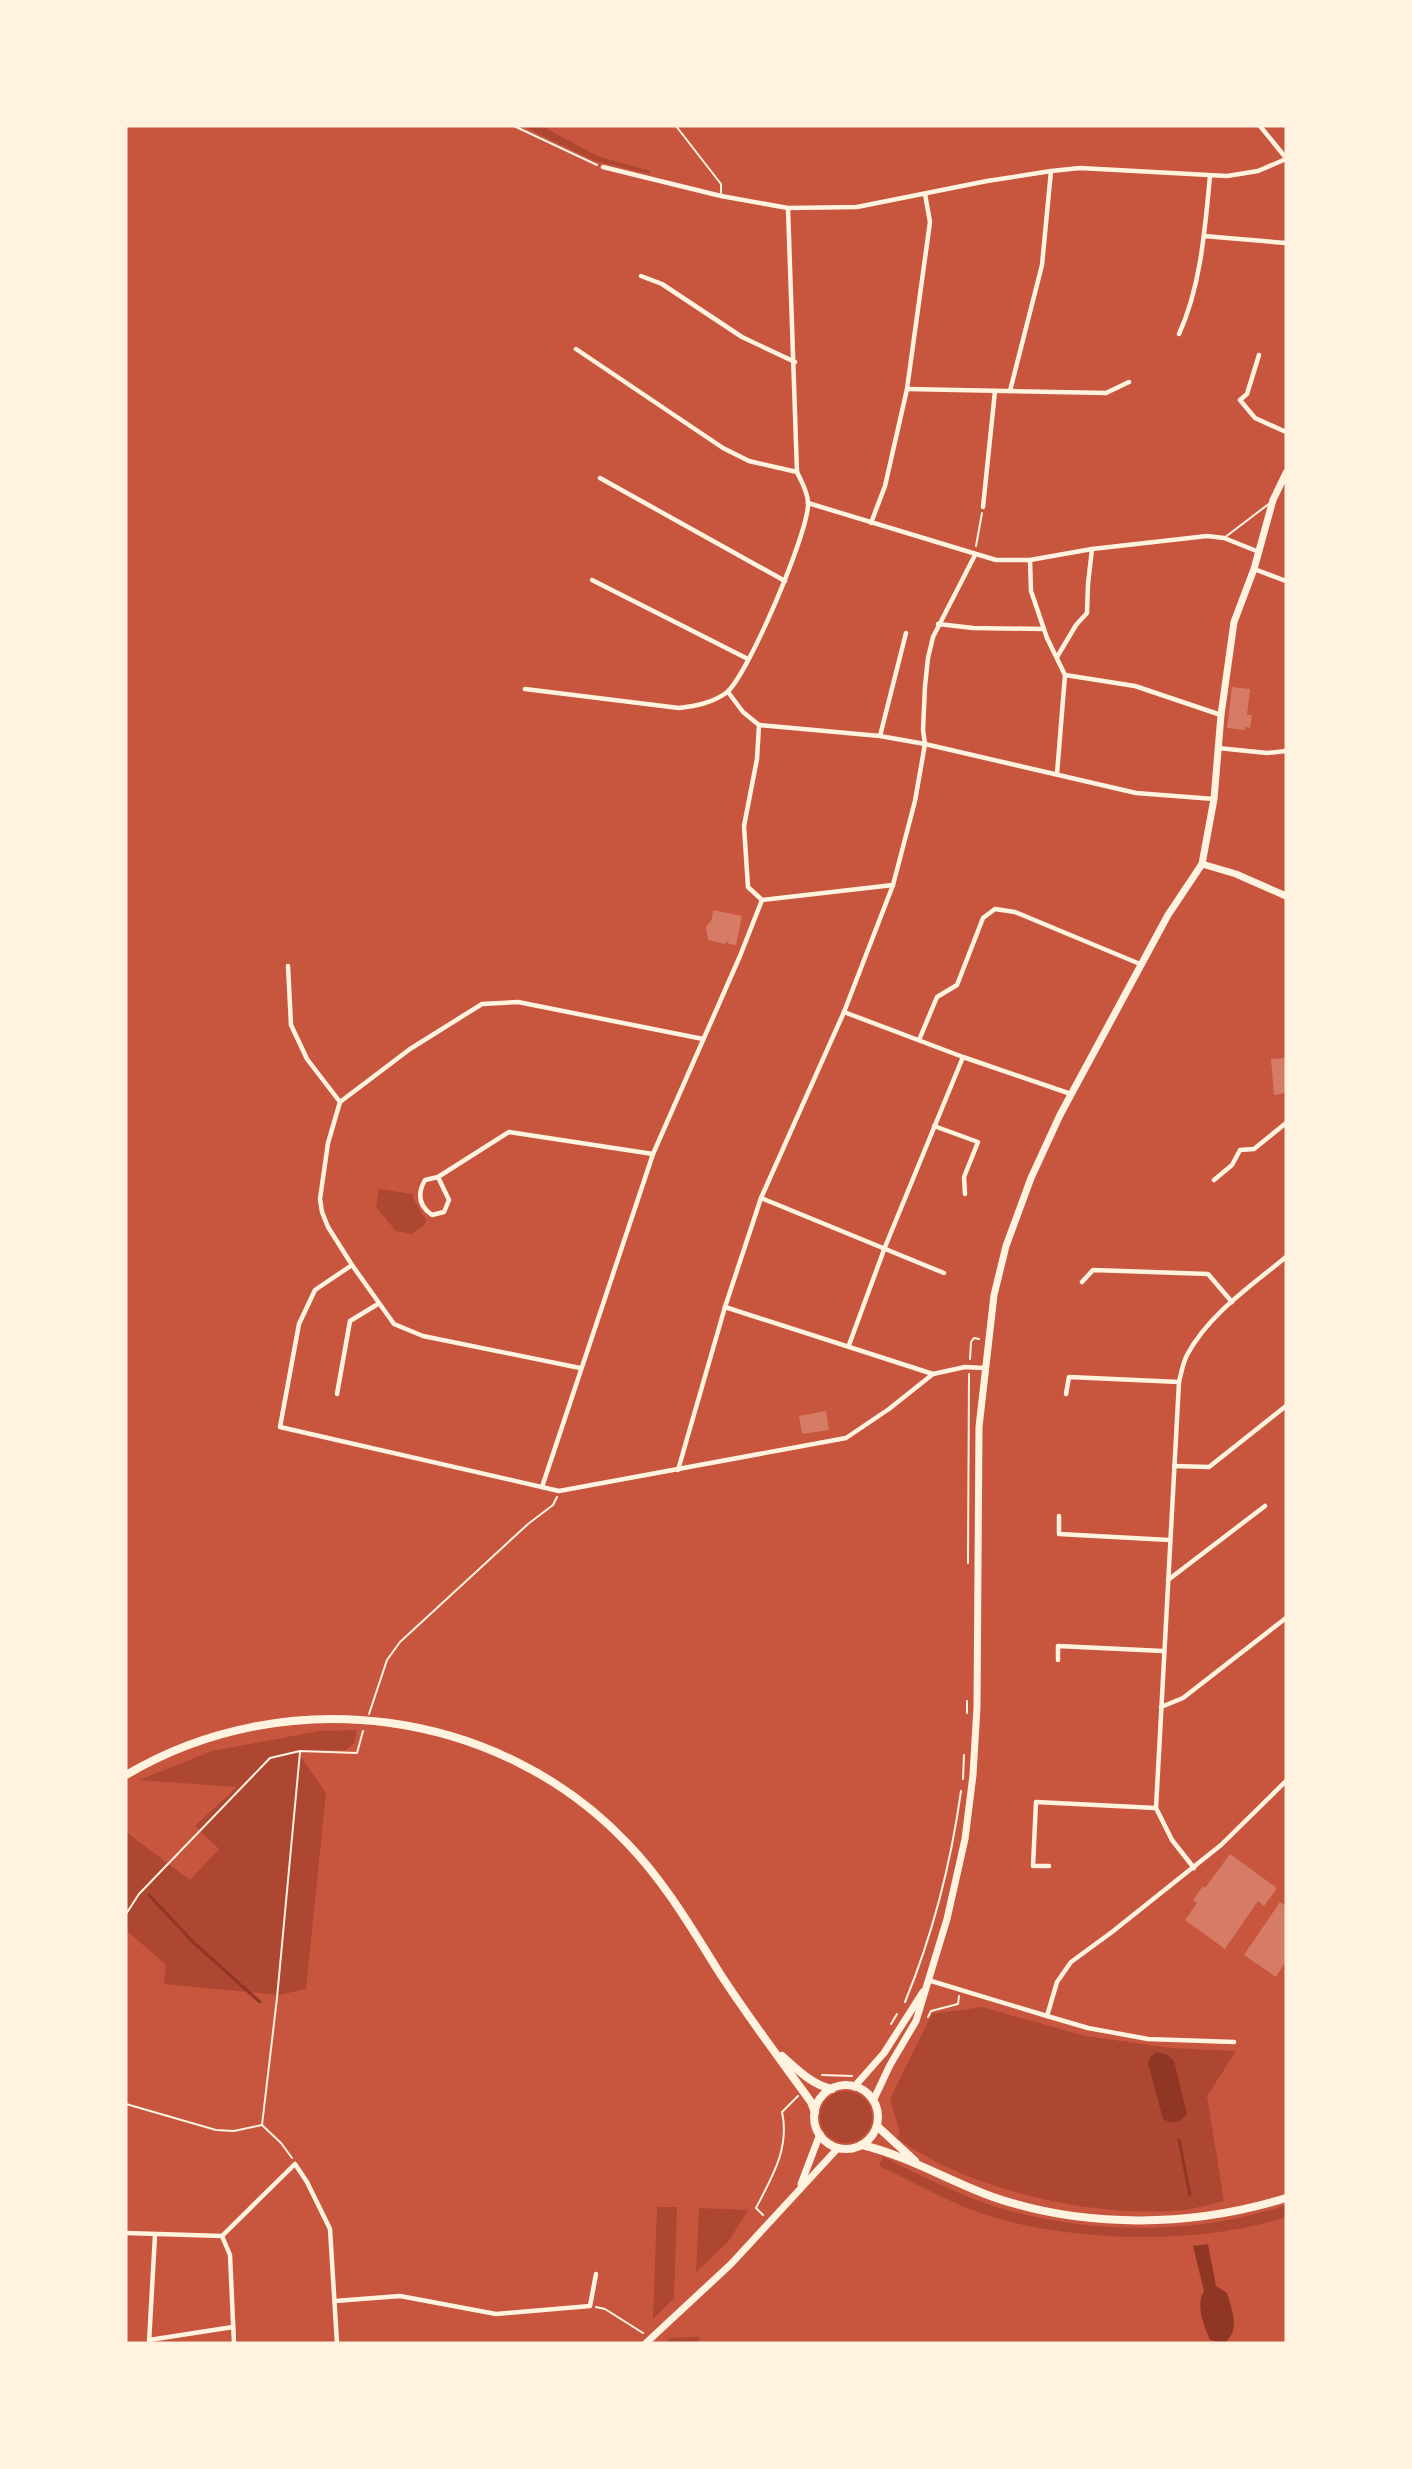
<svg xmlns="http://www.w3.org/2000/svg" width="1412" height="2469" font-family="Commissioner,sans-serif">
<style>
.green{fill:#ae4732}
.water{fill:#8f3625}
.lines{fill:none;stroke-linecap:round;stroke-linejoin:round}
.stream{stroke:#8f3625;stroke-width:3}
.building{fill:#d67c66}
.path{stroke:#fff3e0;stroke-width:2}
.service{stroke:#fff3e0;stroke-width:2}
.minor{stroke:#fff3e0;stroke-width:4.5}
.secondary{stroke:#fff3e0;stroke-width:7}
.primary{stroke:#fff3e0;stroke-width:8}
</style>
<rect width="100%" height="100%" fill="#c8553d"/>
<g class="green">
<polygon points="522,126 542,126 597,156 650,171 650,174 595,161"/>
<polygon points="379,1189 413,1194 414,1200 426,1220 425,1225 412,1234 396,1231 376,1207"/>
<polygon points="357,1730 354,1743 346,1750 297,1751 326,1793 306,1989 279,1995 164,1984 166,1965 126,1930 126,1832 190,1880 219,1849 195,1826 237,1787 139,1780 212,1751 319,1731"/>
<path d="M982,2007L1085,2036L1171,2048L1236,2051L1207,2096L1224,2201C1211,2204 1197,2208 1184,2210C1097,2219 967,2190 897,2138L900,2133L890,2099L932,2014Z"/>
<circle cx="846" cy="2117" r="26"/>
<path d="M883,2157C912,2171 941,2186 971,2198C1065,2235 1191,2238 1286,2205V2217C1197,2247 1049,2243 962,2206C934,2194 907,2179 879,2166Z"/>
<polygon points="657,2207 677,2207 674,2298 653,2319"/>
<polygon points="699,2208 748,2210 728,2242 696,2272"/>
<polygon points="699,2337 699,2343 665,2343 671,2338"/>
</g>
<g class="water">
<path d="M1156,2052L1168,2055L1174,2061L1187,2114C1180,2123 1173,2125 1163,2119L1148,2063L1151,2056Z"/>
<path d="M1208,2244L1216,2286L1227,2293C1232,2310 1241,2331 1224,2343L1210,2340C1204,2326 1195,2305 1204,2291L1193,2246Z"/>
</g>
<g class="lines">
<g class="stream">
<polyline points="149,1895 193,1942 260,2002"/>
<polyline points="1179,2140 1190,2195"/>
</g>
</g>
<g class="building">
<polygon points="1232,687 1250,689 1247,715 1252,715 1250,728 1245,727 1245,730 1227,728"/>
<polygon points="713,910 742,916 736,945 728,944 729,940 725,944 708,940 706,927 712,919"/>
<polygon points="1286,1058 1286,1093 1274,1095 1271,1059"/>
<polygon points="826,1411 829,1430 802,1434 799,1416"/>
<polygon points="1230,1854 1277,1888 1264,1906 1258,1901 1225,1949 1185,1920 1197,1903 1193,1900 1203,1886 1205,1888"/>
<polygon points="1280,1902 1286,1906 1286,1961 1276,1977 1244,1955"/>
</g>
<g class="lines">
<g class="path">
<polyline points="514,126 597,165"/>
<polyline points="976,546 982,513"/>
<polyline points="970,1359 971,1342 974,1338 979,1339"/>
<polyline points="968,1563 969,1374"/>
<polyline points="967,1713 967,1701"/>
<polyline points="369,1714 387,1660 400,1642 528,1524 553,1505 557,1497"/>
<polyline points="963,1779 964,1755"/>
<polyline points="126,1914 139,1894 270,1758 300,1751 357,1753 363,1731"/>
<path d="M905,2002C933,1934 951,1863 961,1791"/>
<polyline points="928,2017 931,2011 958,2004 959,1996"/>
<polyline points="891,2024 897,2014"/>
<polyline points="822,2075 852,2076"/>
<polyline points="126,2104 216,2130 234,2131 262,2125"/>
<polyline points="262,2125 277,1998 300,1752"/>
<polyline points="262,2125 281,2143 292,2158"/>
<path d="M763,2215L756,2208C772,2177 790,2148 782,2112L798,2096"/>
<polyline points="596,2307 605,2309 643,2333"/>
</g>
<g class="service">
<polyline points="676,126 721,184 721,196"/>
<polyline points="1224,538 1270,503"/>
</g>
<g class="minor">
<polyline points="1260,126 1286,158"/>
<polyline points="603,167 721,196 788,208 857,207 987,181 1051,171 1080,168 1227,176 1258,171 1286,159"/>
<polyline points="1204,236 1286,243"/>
<polyline points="641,276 662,284 742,337 795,362"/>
<path d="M1179,334C1201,286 1205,228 1210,176"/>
<polyline points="576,349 723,448 749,461 797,472"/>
<polyline points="1259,355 1247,394 1240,400 1255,418 1286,432"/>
<polyline points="907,389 1106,393 1129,382"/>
<polyline points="1010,391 1042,265 1051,171"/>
<polyline points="600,478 785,581"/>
<polyline points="808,503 996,560 1030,560 1092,549 1207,536 1224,538 1259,552"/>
<polyline points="983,507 995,391"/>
<polyline points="871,523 885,486 907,389 930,222 925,194"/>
<polyline points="1030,560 1031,591 1047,638 1065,675 1135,686 1221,715"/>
<polyline points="1254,569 1286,581"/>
<polyline points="592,580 748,659"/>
<polyline points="938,624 973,628 1044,629"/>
<polyline points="1057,657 1076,625 1087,613 1088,584 1092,549"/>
<path d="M525,689L679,708C696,706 712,703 726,693C747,678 810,529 808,503C808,492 801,481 797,472L788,208"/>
<polyline points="728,692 743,712 759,725 757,759 744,826 748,887 762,900 893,885"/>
<polyline points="759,725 880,736 925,744 1136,793 1214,799"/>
<polyline points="880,736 906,633"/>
<polyline points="1218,748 1267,753 1286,751"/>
<polyline points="1057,774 1065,675"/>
<polyline points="288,966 291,1025 307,1059 340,1102"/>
<polyline points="844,1012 963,1057 1071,1094"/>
<polyline points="919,1040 937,997 957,985 983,918 995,909 1015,912 1140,964"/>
<polyline points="934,1126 978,1142 964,1177 965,1194"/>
<path d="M438,1177L449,1200L444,1212L432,1215C419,1206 417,1194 425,1180L438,1177L509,1132L653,1154"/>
<polyline points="1214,1180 1232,1165 1240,1150 1254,1149 1286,1123"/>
<polyline points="761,1198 944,1273"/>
<polyline points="352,1265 315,1290 299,1324 280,1427 559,1491 846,1438 889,1409 933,1374 965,1367 984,1368"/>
<polyline points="1082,1282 1093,1270 1208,1274 1232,1302"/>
<polyline points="725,1307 933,1374"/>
<polyline points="849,1345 885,1247 963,1057"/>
<polyline points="580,1368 423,1336 394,1324 352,1265 328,1227 322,1212 320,1199 328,1143 340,1102 410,1049 482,1004 518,1002 703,1039"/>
<polyline points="337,1394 350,1321 378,1304"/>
<polyline points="1066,1394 1069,1377 1179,1382"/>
<polyline points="1174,1466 1209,1467 1286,1406"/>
<polyline points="678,1470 725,1307 761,1198 844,1012 893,885 915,801 925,744 923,730 925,686 928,658 933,637 975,555"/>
<polyline points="542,1487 653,1154 740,956 762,900"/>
<polyline points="1059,1516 1059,1534 1169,1540"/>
<polyline points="1168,1580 1265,1506"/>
<polyline points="1058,1660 1058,1646 1163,1651"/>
<polyline points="1161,1707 1183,1698 1286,1618"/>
<polyline points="1049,1866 1033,1866 1036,1802 1156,1808"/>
<path d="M1194,1868L1172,1840L1156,1808L1179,1382C1181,1373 1183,1363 1187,1355C1209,1314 1251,1286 1286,1257"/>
<polyline points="928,1980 1047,2016 1057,1982 1071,1962 1112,1932 1221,1845 1286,1781"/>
<polyline points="1047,2016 1088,2028 1148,2039 1234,2042"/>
<polyline points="126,2233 222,2236 295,2164 307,2182 330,2229 337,2343"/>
<polyline points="222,2236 230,2255 234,2343"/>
<polyline points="335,2301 400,2296 496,2314 590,2306 596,2274"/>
<polyline points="149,2340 233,2327"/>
<polyline points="149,2343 155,2235"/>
</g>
<g class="secondary">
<polyline points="1202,864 1236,874 1286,896"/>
<polyline points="854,2087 884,2053 923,1992"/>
<polyline points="873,2101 890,2065 916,2021 947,1919 965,1839 973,1775 977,1707 979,1427 994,1295 1006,1246 1031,1178 1060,1115 1168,915 1202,864 1214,799 1221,715 1234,622 1254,569 1273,500 1286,473"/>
<polyline points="801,2184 820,2134"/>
<polyline points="646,2343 731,2264 838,2148"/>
</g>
<g class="primary">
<path d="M126,1775C286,1680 499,1708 627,1843C664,1881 691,1927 719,1972C748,2017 780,2059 811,2102L815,2112"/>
<path d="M782,2056C797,2069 812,2085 832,2089"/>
<circle cx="846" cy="2117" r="32"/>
<polyline points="877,2126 915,2161"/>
<path d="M862,2145C908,2156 949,2181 993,2197C1086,2229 1193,2227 1286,2198"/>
</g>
</g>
<rect width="1412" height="2469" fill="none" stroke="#fff3e0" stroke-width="255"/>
</svg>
